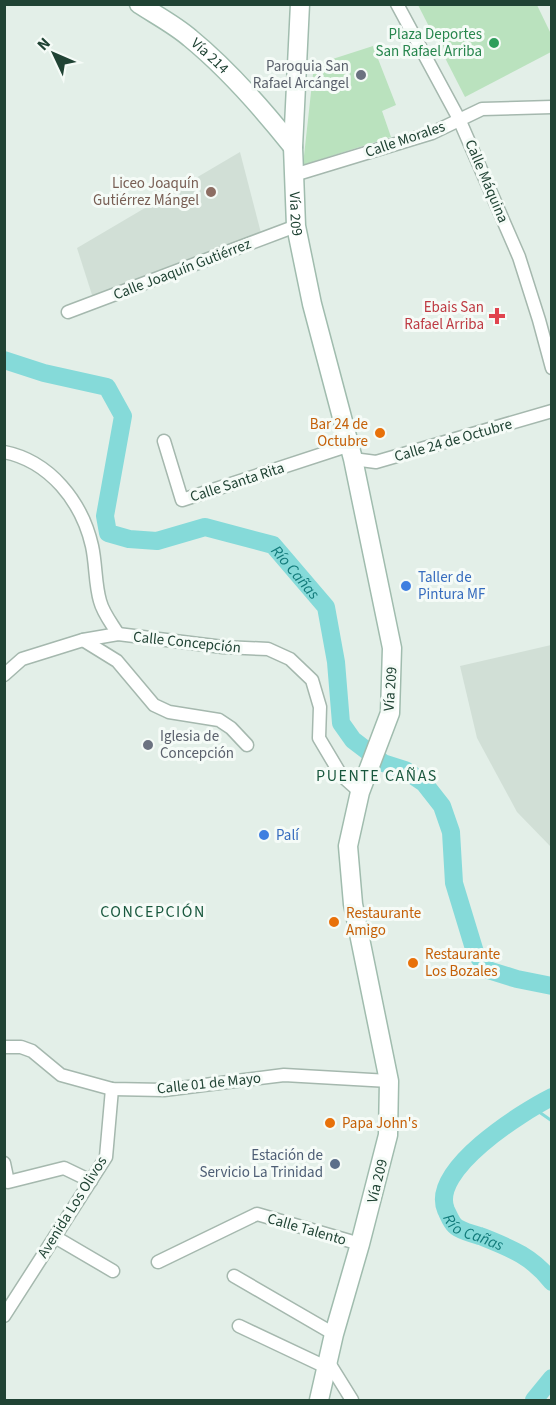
<svg xmlns="http://www.w3.org/2000/svg" width="556" height="1405" font-family="'Source Sans 3',sans-serif">
<style>
.built{fill:#d1dfd6}
.green{fill:#bae2be}
.lines{fill:none;stroke-linecap:round;stroke-linejoin:round}
.stream{stroke:#85dad9;stroke-width:3}
.river{stroke:#85dad9;stroke-width:18}
.minor-casing{stroke:#a5b8ae;stroke-width:15}
.secondary-casing{stroke:#a0bcae;stroke-width:21}
.minor{stroke:#fff;stroke-width:12}
.secondary{stroke:#fff;stroke-width:18}
.leisure-dot{fill:#2e9e5b;stroke:#f5fbf7;stroke-width:2}
.worship-dot{fill:#6b7280;stroke:#f5fbf7;stroke-width:2}
.education-dot{fill:#8d6e63;stroke:#f5fbf7;stroke-width:2}
.health-dot{fill:#e0444e;stroke:#f5fbf7;stroke-width:2}
.food-dot{fill:#e8710a;stroke:#f5fbf7;stroke-width:2}
.shop-dot{fill:#3f7fe0;stroke:#f5fbf7;stroke-width:2}
.service-dot{fill:#5c6f8a;stroke:#f5fbf7;stroke-width:2}
.labels{text-anchor:middle;stroke-width:6;stroke-linejoin:round;paint-order:stroke}
.leisure-label{font-size:15px;fill:#27864d;stroke:#f5fbf7;text-anchor:end}
.street-label{font-size:15px;fill:#204334;stroke:#f5fbf7}
.worship-label{font-size:15px;fill:#5b616d;stroke:#f5fbf7;text-anchor:end}
.education-label{font-size:15px;fill:#785e54;stroke:#f5fbf7;text-anchor:end}
.health-label{font-size:15px;fill:#be3a42;stroke:#f5fbf7;text-anchor:end}
.food-label{font-size:15px;fill:#c56008;stroke:#f5fbf7;text-anchor:start}
.shop-label{font-size:15px;fill:#366cbe;stroke:#f5fbf7;text-anchor:start}
.service-label{font-size:15px;fill:#4e5e75;stroke:#f5fbf7;text-anchor:end}
.water-label{font-size:16px;font-style:italic;fill:#127b7b;stroke:#f5fbf7}
.neighbourhood-label{font-size:16px;letter-spacing:1.5px;fill:#19583e;stroke:#f5fbf7}
</style>
<rect width="100%" height="100%" fill="#e3efe8"/>
<g class="built">
<polygon points="240,152 261,233 93,298 77,248"/>
<polygon points="551,645 552,645 551,847 517,812 477,738 460,666"/>
</g>
<g class="green">
<polygon points="418,5 537,5 551,34 551,52 465,97"/>
<polygon points="373,46 396,105 382,111 391,137 303,165 314,65"/>
</g>
<g class="lines">
<polyline class="stream" points="532,1107 552,1121"/>
<g class="river">
<path id="s1" d="M4,360L44,373L107,387L123,416L105,516L108,533L129,539L157,541L205,527L273,545L326,607L336,662L341,723L353,740L383,763L405,770L424,783L442,806L451,832L454,883L475,952L488,970L517,979L552,986"/>
<path id="s2" d="M552,1097C522,1112 429,1170 446,1210C449,1216 452,1225 458,1228C465,1232 473,1234 480,1236C510,1248 532,1256 552,1282"/>
<polyline points="534,1400 552,1378"/>
</g>
<defs>
<g id="minor">
<polyline points="397,4 459,119 519,257 539,320 552,368"/>
<polyline points="294,175 432,133 482,109 552,107"/>
<polyline points="68,312 296,226"/>
<polyline points="164,441 182,500 350,445"/>
<path d="M4,452C50,461 82,502 92,546C96,564 95,584 100,601C103,613 112,624 118,634"/>
<polyline points="353,459 376,462 552,411"/>
<polyline points="83,640 117,661 154,705 169,712 219,720 231,728 247,745"/>
<polyline points="4,675 22,659 83,640 118,634 223,647 268,649 290,659 312,680 320,707 319,738 341,775 360,792"/>
<polyline points="4,1047 21,1047 32,1051 61,1075 112,1089 164,1090 284,1075 389,1081"/>
<polyline points="4,1163 8,1182 64,1168 91,1181"/>
<polyline points="55,1237 113,1271"/>
<polyline points="158,1262 257,1214 360,1244"/>
<polyline points="234,1276 334,1334"/>
<polyline points="4,1316 106,1157 112,1089"/>
<polyline points="239,1326 328,1368"/>
<polyline points="329,1363 352,1400"/>
</g>
<g id="secondary">
<path id="s3" d="M139,4C156,15 175,25 190,38C229,70 262,108 293,147"/>
<path id="s4" d="M300,4L293,147L296,226L312,304L353,459L392,648L390,713L360,792L348,846L353,904L389,1081L388,1135L360,1244L334,1334L319,1400"/>
</g>
</defs>
<use href="#minor" class="minor-casing"/>
<use href="#secondary" class="secondary-casing"/>
<use href="#minor" class="minor"/>
<use href="#secondary" class="secondary"/>
</g>
<circle class="leisure-dot" cx="494" cy="43" r="6"/>
<g class="worship-dot">
<circle cx="361" cy="75" r="6"/>
<circle cx="148" cy="745" r="6"/>
</g>
<circle class="education-dot" cx="211" cy="192" r="6"/>
<path class="health-dot" d="M494 307h6v6h6v6h-6v6h-6v-6h-6v-6h6z"/>
<g class="food-dot">
<circle cx="380" cy="433" r="6"/>
<circle cx="334" cy="922" r="6"/>
<circle cx="413" cy="963" r="6"/>
<circle cx="330" cy="1123" r="6"/>
</g>
<g class="shop-dot">
<circle cx="406" cy="586" r="6"/>
<circle cx="264" cy="835" r="6"/>
</g>
<circle class="service-dot" cx="335" cy="1164" r="6"/>
<g class="labels">
<g class="leisure-label">
<text x="482" y="39">Plaza Deportes<tspan x="482" dy="17">San Rafael Arriba</tspan></text>
</g>
<g class="street-label">
<text dy="5" stroke="none"><textPath href="#s3" startOffset="88">Vía 214</textPath></text>
<text transform="translate(405 139) rotate(-19)" y="5">Calle Morales</text>
<text transform="translate(487 181) rotate(67)" y="5">Calle Máquina</text>
<text dy="5" stroke="none"><textPath href="#s4" startOffset="210">Vía 209</textPath></text>
<text transform="translate(182 269) rotate(-21)" y="5">Calle Joaquín Gutiérrez</text>
<text transform="translate(453 440) rotate(-16)" y="5">Calle 24 de Octubre</text>
<text transform="translate(237 482) rotate(-18)" y="5">Calle Santa Rita</text>
<text transform="translate(187 642) rotate(6)" y="5">Calle Concepción</text>
<text transform="translate(390 689) rotate(-86)" y="5">Vía 209</text>
<text transform="translate(209 1083) rotate(-6)" y="5">Calle 01 de Mayo</text>
<text transform="translate(377 1181) rotate(-76)" y="5">Vía 209</text>
<text transform="translate(72 1207) rotate(-58)" y="5">Avenida Los Olivos</text>
<text transform="translate(307 1229) rotate(16)" y="5">Calle Talento</text>
</g>
<g class="worship-label">
<text x="349" y="71">Paroquia San<tspan x="349" dy="17">Rafael Arcángel</tspan></text>
<text x="160" y="741" text-anchor="start">Iglesia de<tspan x="160" dy="17">Concepción</tspan></text>
</g>
<g class="education-label">
<text x="199" y="188">Liceo Joaquín<tspan x="199" dy="17">Gutiérrez Mángel</tspan></text>
</g>
<g class="health-label">
<text x="484" y="312">Ebais San<tspan x="484" dy="17">Rafael Arriba</tspan></text>
</g>
<g class="food-label">
<text x="368" y="429" text-anchor="end">Bar 24 de<tspan x="368" dy="17">Octubre</tspan></text>
<text x="346" y="918">Restaurante<tspan x="346" dy="17">Amigo</tspan></text>
<text x="425" y="959">Restaurante<tspan x="425" dy="17">Los Bozales</tspan></text>
<text x="342" y="1128">Papa John's</text>
</g>
<g class="shop-label">
<text x="418" y="582">Taller de<tspan x="418" dy="17">Pintura MF</tspan></text>
<text x="276" y="840">Palí</text>
</g>
<g class="service-label">
<text x="323" y="1160">Estación de<tspan x="323" dy="17">Servicio La Trinidad</tspan></text>
</g>
<g class="water-label">
<text dy="6" stroke="none"><textPath href="#s1" startOffset="464">Río Cañas</textPath></text>
<text dy="6" stroke="none"><textPath href="#s2" startOffset="202">Río Cañas</textPath></text>
</g>
<g class="neighbourhood-label">
<text x="377" y="781">PUENTE CAÑAS</text>
<text x="153" y="917">CONCEPCIÓN</text>
</g>
</g>
<rect width="556" height="1405" fill="none" stroke="#204334" stroke-width="12"/>
<g transform="translate(54 54) rotate(314)" stroke="#f5fbf7" stroke-width="4.5" paint-order="stroke">
<path d="M0-4.5L10 22L0 15L-10 22Z" fill="#204334"/>
<text y="-9" font-size="16" font-weight="bold" text-anchor="middle" fill="#204334">N</text>
</g>
</svg>
